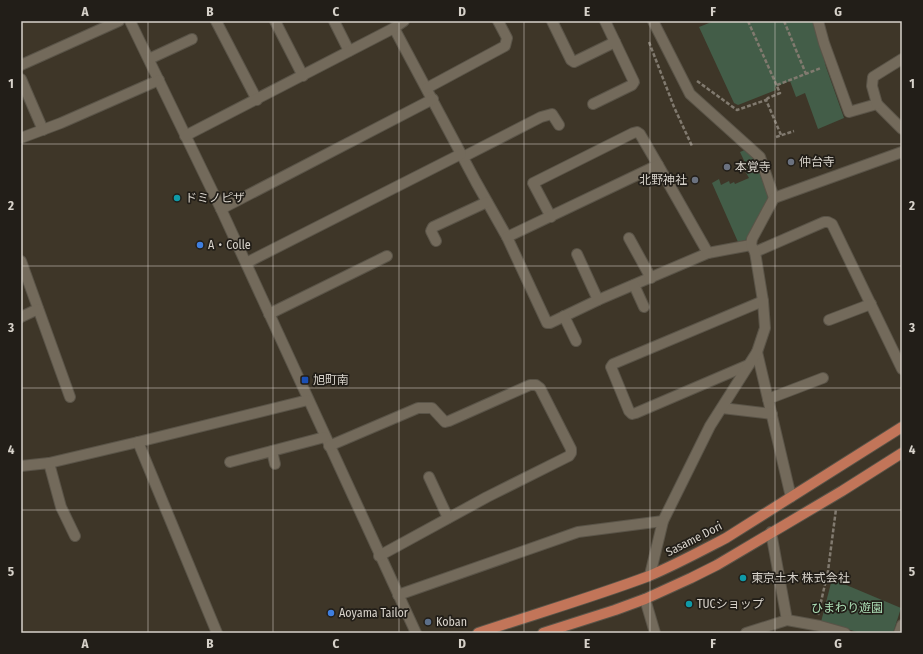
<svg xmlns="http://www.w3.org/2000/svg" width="923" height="654" font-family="'Fira Sans Condensed','Noto Sans JP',sans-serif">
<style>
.green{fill:#435d48}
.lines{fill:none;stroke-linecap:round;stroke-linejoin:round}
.minor-casing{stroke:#5a5448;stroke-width:12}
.major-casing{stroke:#5a5448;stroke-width:12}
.path{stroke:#817a6f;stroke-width:2.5;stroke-dasharray:4 2;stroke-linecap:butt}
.minor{stroke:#736a5b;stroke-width:10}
.major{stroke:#c27559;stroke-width:10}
.grid{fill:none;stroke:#d7d2ca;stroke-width:1;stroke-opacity:0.55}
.worship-dot{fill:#6b7280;stroke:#221e18;stroke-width:1.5}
.culture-dot{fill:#0f9aa8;stroke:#221e18;stroke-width:1.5}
.shop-dot{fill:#3f7fe0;stroke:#221e18;stroke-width:1.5}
.transit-dot{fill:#1a4fb4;stroke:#221e18;stroke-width:1.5}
.service-dot{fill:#5c6f8a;stroke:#221e18;stroke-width:1.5}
.labels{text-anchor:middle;stroke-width:3.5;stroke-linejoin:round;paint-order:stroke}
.poi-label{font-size:12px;fill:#d7d2ca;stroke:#221e18;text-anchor:start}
.street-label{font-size:12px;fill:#d7d2ca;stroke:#221e18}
.park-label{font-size:12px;fill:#ade0b7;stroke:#221e18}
.neatline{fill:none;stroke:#d7d2ca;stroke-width:1.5}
.grid-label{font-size:13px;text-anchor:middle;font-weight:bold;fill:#d7d2ca}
</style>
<rect width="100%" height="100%" fill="#3e3628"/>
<g class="green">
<polygon points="714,21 814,21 826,67 844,118 818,129 805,93 796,97 790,81 775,87 776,90 738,105 734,103 699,27"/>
<path d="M747,149C761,161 765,180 770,198L749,239L738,242L712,183L719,179L721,185L729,181L730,184L734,182L735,184L749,178L745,171L748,169L740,152Z"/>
<polygon points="832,579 901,608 893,633 861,633 821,622"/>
</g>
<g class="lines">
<defs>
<g id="minor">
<polyline points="130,21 221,209 416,633"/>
<polyline points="216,21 257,100"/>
<polyline points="275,21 303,76"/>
<polyline points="334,21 349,51"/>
<polyline points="552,21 571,60 574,62 615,42"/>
<polyline points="653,21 690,94 760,157 774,198"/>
<polyline points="818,21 824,43 849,112 877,104 902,129"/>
<polyline points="394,28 476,182 507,237 547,323 550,323 598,300 708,253 751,245"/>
<polyline points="149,59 192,39"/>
<polyline points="21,65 119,21"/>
<polyline points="21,79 43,130"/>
<polyline points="427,88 505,46 507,38 498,21"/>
<polyline points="593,104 632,85 634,82 605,21"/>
<polyline points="877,104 872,86 873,77 902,59"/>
<polyline points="185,136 394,28 404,21"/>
<polyline points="21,138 61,123 159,80"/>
<polyline points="463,157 541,117 552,114 559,125"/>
<polyline points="221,209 433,99"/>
<polyline points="551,217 533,183 633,133 637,132 640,134 658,165"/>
<polyline points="507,237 658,165 708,253"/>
<polyline points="629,238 651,278"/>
<polyline points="436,241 431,231 433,227 487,202"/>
<polyline points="755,252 824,222 828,222 832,224 902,369"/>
<polyline points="577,254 598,300"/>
<polyline points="21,261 70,397"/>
<polyline points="246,263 461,154"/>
<polyline points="634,285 644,307"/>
<polyline points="269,314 387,256"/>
<polyline points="564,316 576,341"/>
<polyline points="21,317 38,309"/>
<polyline points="829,320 871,304"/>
<polyline points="757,352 791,497"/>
<polyline points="748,365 636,413 632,414 629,411 611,367 613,364 763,301"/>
<polyline points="768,399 823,378"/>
<polyline points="722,408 772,414"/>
<polyline points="329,446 418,408 432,408 445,422 449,421 530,385 536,385 540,388 571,449 571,453 569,456 487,497 379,556"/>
<polyline points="272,451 275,464"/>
<polyline points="230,462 325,437"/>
<polyline points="49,463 61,507 75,536"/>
<polyline points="21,466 49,463 138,442"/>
<polyline points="429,477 448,518"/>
<polyline points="771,532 787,620"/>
<polyline points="650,575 663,521 710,426 757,352 765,328 763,301 755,252 751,245 752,239 774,198 902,152"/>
<polyline points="398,595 578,532 663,521"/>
<polyline points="645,599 655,633"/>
<polyline points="217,633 138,442 308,400"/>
<polyline points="746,633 787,620 820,626 845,633"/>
<polyline points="899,633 902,625"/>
</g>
<g id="major">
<path d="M478,633C535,614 593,597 649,576C675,565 701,551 726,538L902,427"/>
<polyline points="543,633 615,610 645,599 691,578 717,565 842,491 902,453"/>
</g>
</defs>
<use href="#minor" class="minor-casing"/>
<use href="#major" class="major-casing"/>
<g class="path">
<polyline points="748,21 780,93 768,98 766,100"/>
<polyline points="784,21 806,74"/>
<polyline points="649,42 674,107 692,146"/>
<polyline points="697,81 737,110 766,100 781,135"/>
<polyline points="777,85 821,68"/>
<polyline points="776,137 794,131"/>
<polyline points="818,615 828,571 836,509"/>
</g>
<use href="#minor" class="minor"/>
<use href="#major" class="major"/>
</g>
<path class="grid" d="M148,21V633M273,21V633M399,21V633M524,21V633M650,21V633M775,21V633M21,144H902M21,266H902M21,388H902M21,510H902"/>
<g class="worship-dot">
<circle cx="791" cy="162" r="4"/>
<circle cx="727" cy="167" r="4"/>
<circle cx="695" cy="180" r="4"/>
</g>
<g class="culture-dot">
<circle cx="177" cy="198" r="4"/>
<circle cx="743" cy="578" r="4"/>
<circle cx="689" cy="604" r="4"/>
</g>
<g class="shop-dot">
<circle cx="200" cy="245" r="4"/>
<circle cx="331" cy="613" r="4"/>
</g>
<rect class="transit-dot" x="301" y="376" width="8" height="8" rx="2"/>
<circle class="service-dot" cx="428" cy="622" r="4"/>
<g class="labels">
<g class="poi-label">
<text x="799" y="166">仲台寺</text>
<text x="735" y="171">本覚寺</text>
<text x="687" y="184" text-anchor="end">北野神社</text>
<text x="185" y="202">ドミノピザ</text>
<text x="208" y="249">A・Colle</text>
<text x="313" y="384">旭町南</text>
<text x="751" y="582">東京土木 株式会社</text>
<text x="697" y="608">TUCショップ</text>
<text x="339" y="617">Aoyama Tailor</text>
<text x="436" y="626">Koban</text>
</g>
<g class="street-label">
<text transform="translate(694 539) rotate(-27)" y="4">Sasame Dori</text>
</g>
<g class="park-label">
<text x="847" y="612">ひまわり遊園</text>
</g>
</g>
<rect width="923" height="654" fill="none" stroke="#221e18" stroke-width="44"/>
<rect x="22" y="22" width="879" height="610" class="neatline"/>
<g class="grid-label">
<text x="85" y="16">A</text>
<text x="210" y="16">B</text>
<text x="336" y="16">C</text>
<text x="462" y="16">D</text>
<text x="587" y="16">E</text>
<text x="713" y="16">F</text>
<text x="838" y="16">G</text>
<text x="11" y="88">1</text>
<text x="912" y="88">1</text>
<text x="11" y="210">2</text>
<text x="912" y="210">2</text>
<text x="11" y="332">3</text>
<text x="912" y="332">3</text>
<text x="11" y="454">4</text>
<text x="912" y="454">4</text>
<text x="11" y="576">5</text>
<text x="912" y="576">5</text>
<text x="85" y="648">A</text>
<text x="210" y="648">B</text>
<text x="336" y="648">C</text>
<text x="462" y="648">D</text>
<text x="587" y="648">E</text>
<text x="713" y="648">F</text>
<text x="838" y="648">G</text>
</g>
</svg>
